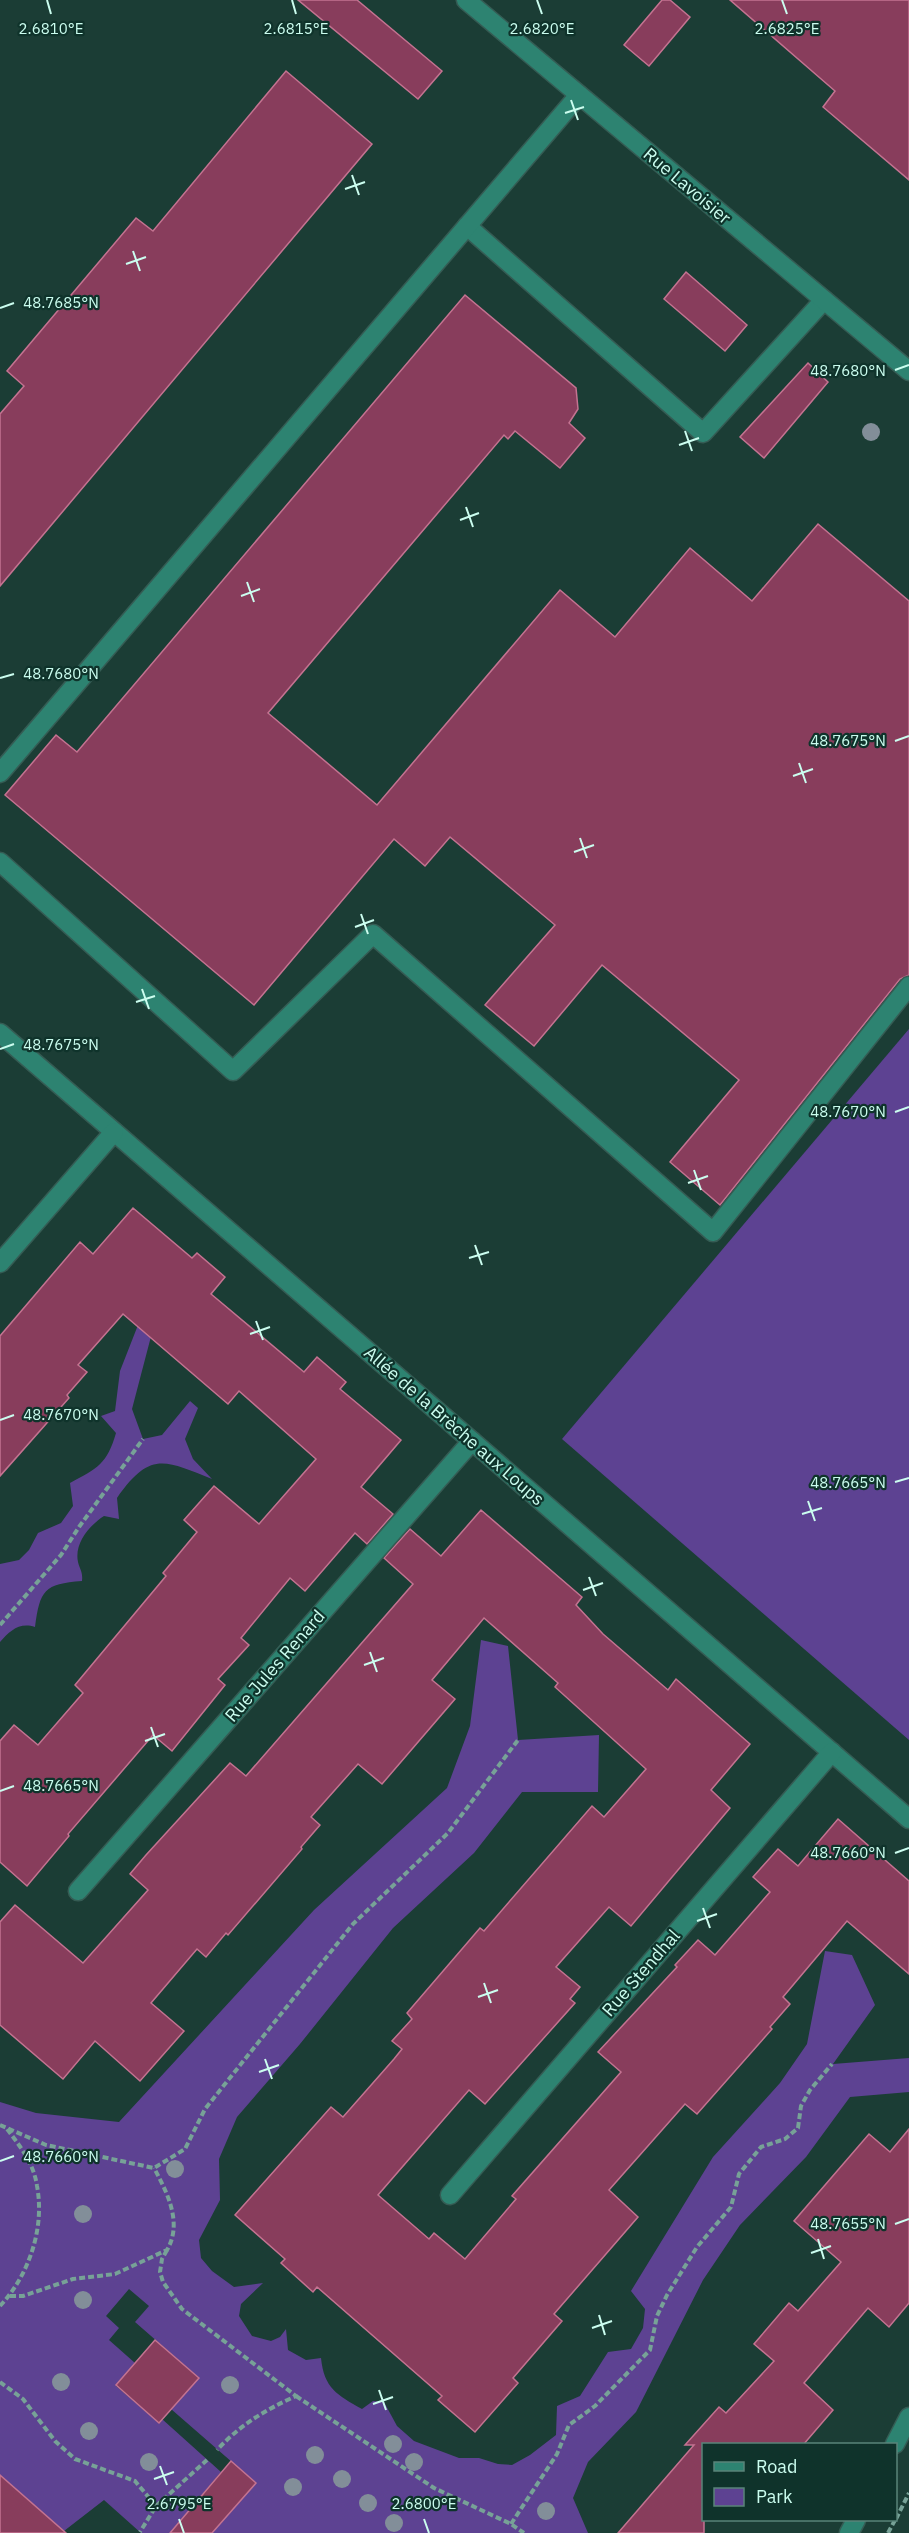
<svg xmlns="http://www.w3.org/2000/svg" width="909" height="2533" font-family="'IBM Plex Sans',sans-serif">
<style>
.green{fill:#5d4292}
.building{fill:#883d5c;stroke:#c47391;stroke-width:1.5}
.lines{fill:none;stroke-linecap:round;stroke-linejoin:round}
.service-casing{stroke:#355c54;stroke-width:21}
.minor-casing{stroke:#355c54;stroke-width:21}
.path{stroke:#77a297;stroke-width:4;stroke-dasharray:6 3;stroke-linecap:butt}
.service{stroke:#2d8371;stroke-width:18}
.minor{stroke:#2d8371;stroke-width:18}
.tree{fill:#828e99}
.ticks{fill:none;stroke:#cbfdef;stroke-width:2}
.labels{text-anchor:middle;stroke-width:4.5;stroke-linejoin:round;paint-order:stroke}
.street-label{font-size:18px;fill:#cbfdef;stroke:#0f332b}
.ticks-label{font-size:15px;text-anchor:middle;fill:#cbfdef;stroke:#0f332b;stroke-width:4.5;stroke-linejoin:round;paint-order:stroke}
</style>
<rect width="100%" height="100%" fill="#1b3d35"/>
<g class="green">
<polygon points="909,1029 909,1740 562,1439"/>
<path d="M138,1325H154L132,1409L143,1439L162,1435L190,1401L198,1408L185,1439L193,1459L212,1479C164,1460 150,1451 117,1498L119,1519L104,1516C90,1525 74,1543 78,1562C80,1570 83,1572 82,1581C44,1584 40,1590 35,1627C19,1622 10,1631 0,1642V1564L19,1560L29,1550L38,1533L61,1523L73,1506L70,1483C98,1468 107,1464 116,1433L101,1416L115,1411L120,1371Z"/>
<path d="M481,1640L508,1646L518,1740L599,1735L598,1792H522L474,1853L393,1928L300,2044L237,2117L219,2159L220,2200L199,2240L201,2258L212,2271L234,2287L263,2283L241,2304L239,2316L252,2336L271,2341L280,2337L286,2329L288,2350L306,2360L321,2358C324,2388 337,2395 362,2409L373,2401L384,2402L397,2426L414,2441L459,2458H479L498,2464L512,2465L530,2455L556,2435L557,2406L580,2396L608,2352L631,2349L643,2328L645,2309L631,2291L713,2157L780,2083L807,2044L825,1951L852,1955L875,2005L833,2064L909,2058V2092L850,2097L806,2157L740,2225L703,2280L636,2412L588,2462L573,2498L588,2533H212L256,2483L171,2409L198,2377L135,2322L149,2306L129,2289L106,2316L119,2328L109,2340L135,2363L116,2386L159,2423L162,2419L221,2472L170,2533H141L104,2500L64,2531L0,2475V2102L36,2113L119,2122L314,1910L447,1788L470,1726Z"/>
</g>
<g class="building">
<polygon points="298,0 357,0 442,71 418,99"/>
<polygon points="662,0 670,0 690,17 649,66 624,45"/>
<polygon points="730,0 909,0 909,180 823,107 835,91"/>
<polygon points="286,71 372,144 0,586 0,414 24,386 7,371 136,218 153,231"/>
<polygon points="686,272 747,325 725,351 664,299"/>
<polygon points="465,295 576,388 578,409 569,423 585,438 560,468 515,431 508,439 504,435 268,713 377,805 560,590 615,637 690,548 752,601 818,524 909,601 909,975 900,979 720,1205 670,1162 739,1080 602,965 534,1046 485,1005 555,925 450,837 425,866 394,839 254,1005 5,795 56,735 77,752"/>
<polygon points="808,363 828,382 764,458 740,437"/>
<polygon points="133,1208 192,1258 197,1253 225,1277 211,1294 304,1372 317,1357 346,1382 340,1389 401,1440 361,1487 393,1514 367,1544 355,1533 305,1591 290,1578 241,1638 249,1645 218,1679 225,1685 172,1751 153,1735 68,1834 69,1836 27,1886 0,1862 0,1741 14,1725 38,1745 83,1693 75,1685 166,1576 163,1573 197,1532 184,1520 214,1486 259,1524 316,1459 239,1391 228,1404 123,1314 78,1365 87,1372 67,1395 69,1398 0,1476 0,1336 80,1242 93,1254"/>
<polygon points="481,1510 582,1597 576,1605 603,1634 668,1690 676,1679 750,1744 711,1790 730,1808 631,1926 609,1907 556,1967 580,1987 570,1999 575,2003 485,2104 469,2090 378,2195 429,2239 434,2233 465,2259 516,2199 512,2196 621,2072 598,2052 677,1967 675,1965 698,1940 715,1955 770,1892 753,1877 778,1849 798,1866 838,1819 909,1881 909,1974 847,1921 783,1997 790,2004 770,2027 772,2029 697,2114 685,2104 609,2190 638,2217 554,2314 562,2321 513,2378 518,2383 475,2432 438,2400 442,2396 317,2287 313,2292 281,2263 285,2259 235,2215 331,2107 343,2117 394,2059 402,2049 392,2041 412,2019 407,2013 480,1928 484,1931 592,1806 604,1817 646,1769 555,1687 558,1683 484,1618 432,1680 455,1699 382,1784 358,1764 311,1817 320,1825 301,1847 302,1849 228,1935 226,1933 206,1957 197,1949 151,2003 184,2031 140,2081 95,2041 63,2079 0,2025 0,1922 15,1905 83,1963 148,1890 130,1874 146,1855 230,1763 246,1776 413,1584 384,1558 410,1529 441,1556"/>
<polygon points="909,2129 909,2303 889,2327 868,2308 804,2383 833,2410 803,2445 704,2445 704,2533 618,2533 694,2445 685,2445 719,2407 726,2413 774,2361 754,2344 789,2303 798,2311 841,2262 794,2221 869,2134 890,2152"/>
<polygon points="155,2340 199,2378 159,2423 116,2385"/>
<polygon points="231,2461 256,2483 212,2533 170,2533"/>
<polygon points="0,2475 66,2533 0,2533"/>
</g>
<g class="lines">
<defs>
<g id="service">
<polyline points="467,226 703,433 824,300"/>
<polyline points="0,773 579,95"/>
<polyline points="0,862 233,1071 373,934 713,1232 909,986"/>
</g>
<g id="minor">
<polyline points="466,0 909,371"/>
<polyline points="0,1033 909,1819"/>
<polyline points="0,1263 114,1132"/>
<polyline points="78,1891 472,1441"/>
<polyline points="450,2195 832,1752"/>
<polyline points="895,2444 909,2417"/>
<polyline points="849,2533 856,2520"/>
</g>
</defs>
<use href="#service" class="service-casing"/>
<use href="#minor" class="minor-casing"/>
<g class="path">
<polyline points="0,1625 61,1555 79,1527 143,1439"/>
<polyline points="0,2125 46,2145 154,2168 185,2149 205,2109 353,1924 448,1833 518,1740"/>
<path d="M167,2250L162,2259L160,2272L163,2282L182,2309L296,2396C265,2410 240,2425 217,2450"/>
<path d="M10,2296H23L73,2279L115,2274L167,2250C183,2223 167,2192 154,2168"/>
<path d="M0,2306C29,2275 45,2228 37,2186C34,2164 20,2146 7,2129"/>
<polyline points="0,2382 23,2399 55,2441 75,2459 135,2481 156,2506 140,2532"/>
<polyline points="296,2396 434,2488 511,2524 524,2533"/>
<polyline points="156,2506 207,2460"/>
<polyline points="896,2519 909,2493"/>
<polyline points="511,2524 557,2454 569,2425 595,2406 650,2350 657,2316 667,2295 697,2247 731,2207 739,2174 761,2147 785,2139 798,2128 801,2106 810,2090 832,2064"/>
<polyline points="888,2533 895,2520"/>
</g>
<use href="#service" class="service"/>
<use href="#minor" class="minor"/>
</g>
<g class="tree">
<circle cx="871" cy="432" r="9"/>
<circle cx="175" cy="2169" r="9"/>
<circle cx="83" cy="2214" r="9"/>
<circle cx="83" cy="2300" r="9"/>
<circle cx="61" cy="2382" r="9"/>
<circle cx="230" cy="2385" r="9"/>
<circle cx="89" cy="2431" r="9"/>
<circle cx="393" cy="2444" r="9"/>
<circle cx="315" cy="2455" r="9"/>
<circle cx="149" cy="2462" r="9"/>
<circle cx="414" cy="2462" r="9"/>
<circle cx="342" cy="2479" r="9"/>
<circle cx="293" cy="2487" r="9"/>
<circle cx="368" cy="2503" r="9"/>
<circle cx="546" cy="2511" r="9"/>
<circle cx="394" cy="2523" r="9"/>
</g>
<path class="ticks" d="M47,0L51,14M292,0L296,14M537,0L542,14M782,0L787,14M571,100L578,120M565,113L584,107M352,175L359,195M345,189L365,182M133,251L140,271M126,264L146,257M0,308L14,303M895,370L909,365M685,431L692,451M679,445L699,438M466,507L473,527M460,520L479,513M247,582L254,602M241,596L260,589M0,678L14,674M895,741L909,736M799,763L806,783M793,776L813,769M580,838L587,858M574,852L594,845M361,914L368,934M355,927L374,920M142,989L149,1009M136,1002L155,996M0,1049L14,1044M895,1112L909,1107M694,1170L701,1190M688,1183L708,1176M475,1245L482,1265M469,1258L489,1252M256,1321L263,1340M250,1334L270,1327M0,1420L14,1415M895,1482L909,1478M808,1501L815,1521M802,1514L822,1508M589,1577L596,1596M583,1590L603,1583M370,1652L377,1672M364,1665L384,1658M151,1727L158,1747M145,1741L165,1734M0,1791L14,1786M895,1853L909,1848M703,1908L710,1928M697,1921L717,1914M484,1983L491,2003M478,1997L498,1990M265,2059L272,2079M259,2072L279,2065M0,2161L14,2156M895,2224L909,2219M818,2239L824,2259M811,2253L831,2246M599,2315L605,2335M592,2328L612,2321M379,2390L386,2410M373,2404L393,2397M160,2466L167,2485M154,2479L174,2472M179,2519L184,2533M424,2519L429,2533"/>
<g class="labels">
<g class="street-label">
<text transform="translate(687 186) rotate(40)" y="6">Rue Lavoisier</text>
<text transform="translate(454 1426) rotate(41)" y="6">Allée de la Brèche aux Loups</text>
<text transform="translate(275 1666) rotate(-49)" y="6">Rue Jules Renard</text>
<text transform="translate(641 1973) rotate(-49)" y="6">Rue Stendhal</text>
</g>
</g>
<g class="ticks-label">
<text x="51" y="34">2.6810°E</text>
<text x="296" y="34">2.6815°E</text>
<text x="542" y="34">2.6820°E</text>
<text x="787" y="34">2.6825°E</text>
<text x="61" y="308">48.7685°N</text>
<text x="848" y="376">48.7680°N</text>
<text x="61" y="679">48.7680°N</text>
<text x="848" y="746">48.7675°N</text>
<text x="61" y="1050">48.7675°N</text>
<text x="848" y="1117">48.7670°N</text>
<text x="61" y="1420">48.7670°N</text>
<text x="848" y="1488">48.7665°N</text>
<text x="61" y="1791">48.7665°N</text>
<text x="848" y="1858">48.7660°N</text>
<text x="61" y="2162">48.7660°N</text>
<text x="848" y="2229">48.7655°N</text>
<text x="179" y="2509">2.6795°E</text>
<text x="424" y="2509">2.6800°E</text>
</g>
<rect x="702" y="2443" width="195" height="78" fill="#0f332b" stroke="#5a8479" stroke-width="1.5"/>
<rect x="714" y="2462" width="30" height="9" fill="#2d8371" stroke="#5a8479" stroke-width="1.5"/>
<text x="756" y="2473" font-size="18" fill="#cbfdef">Road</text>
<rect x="714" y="2488" width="30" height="18" fill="#5d4292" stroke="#5a8479" stroke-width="1.5"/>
<text x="756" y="2503" font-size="18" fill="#cbfdef">Park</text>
</svg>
